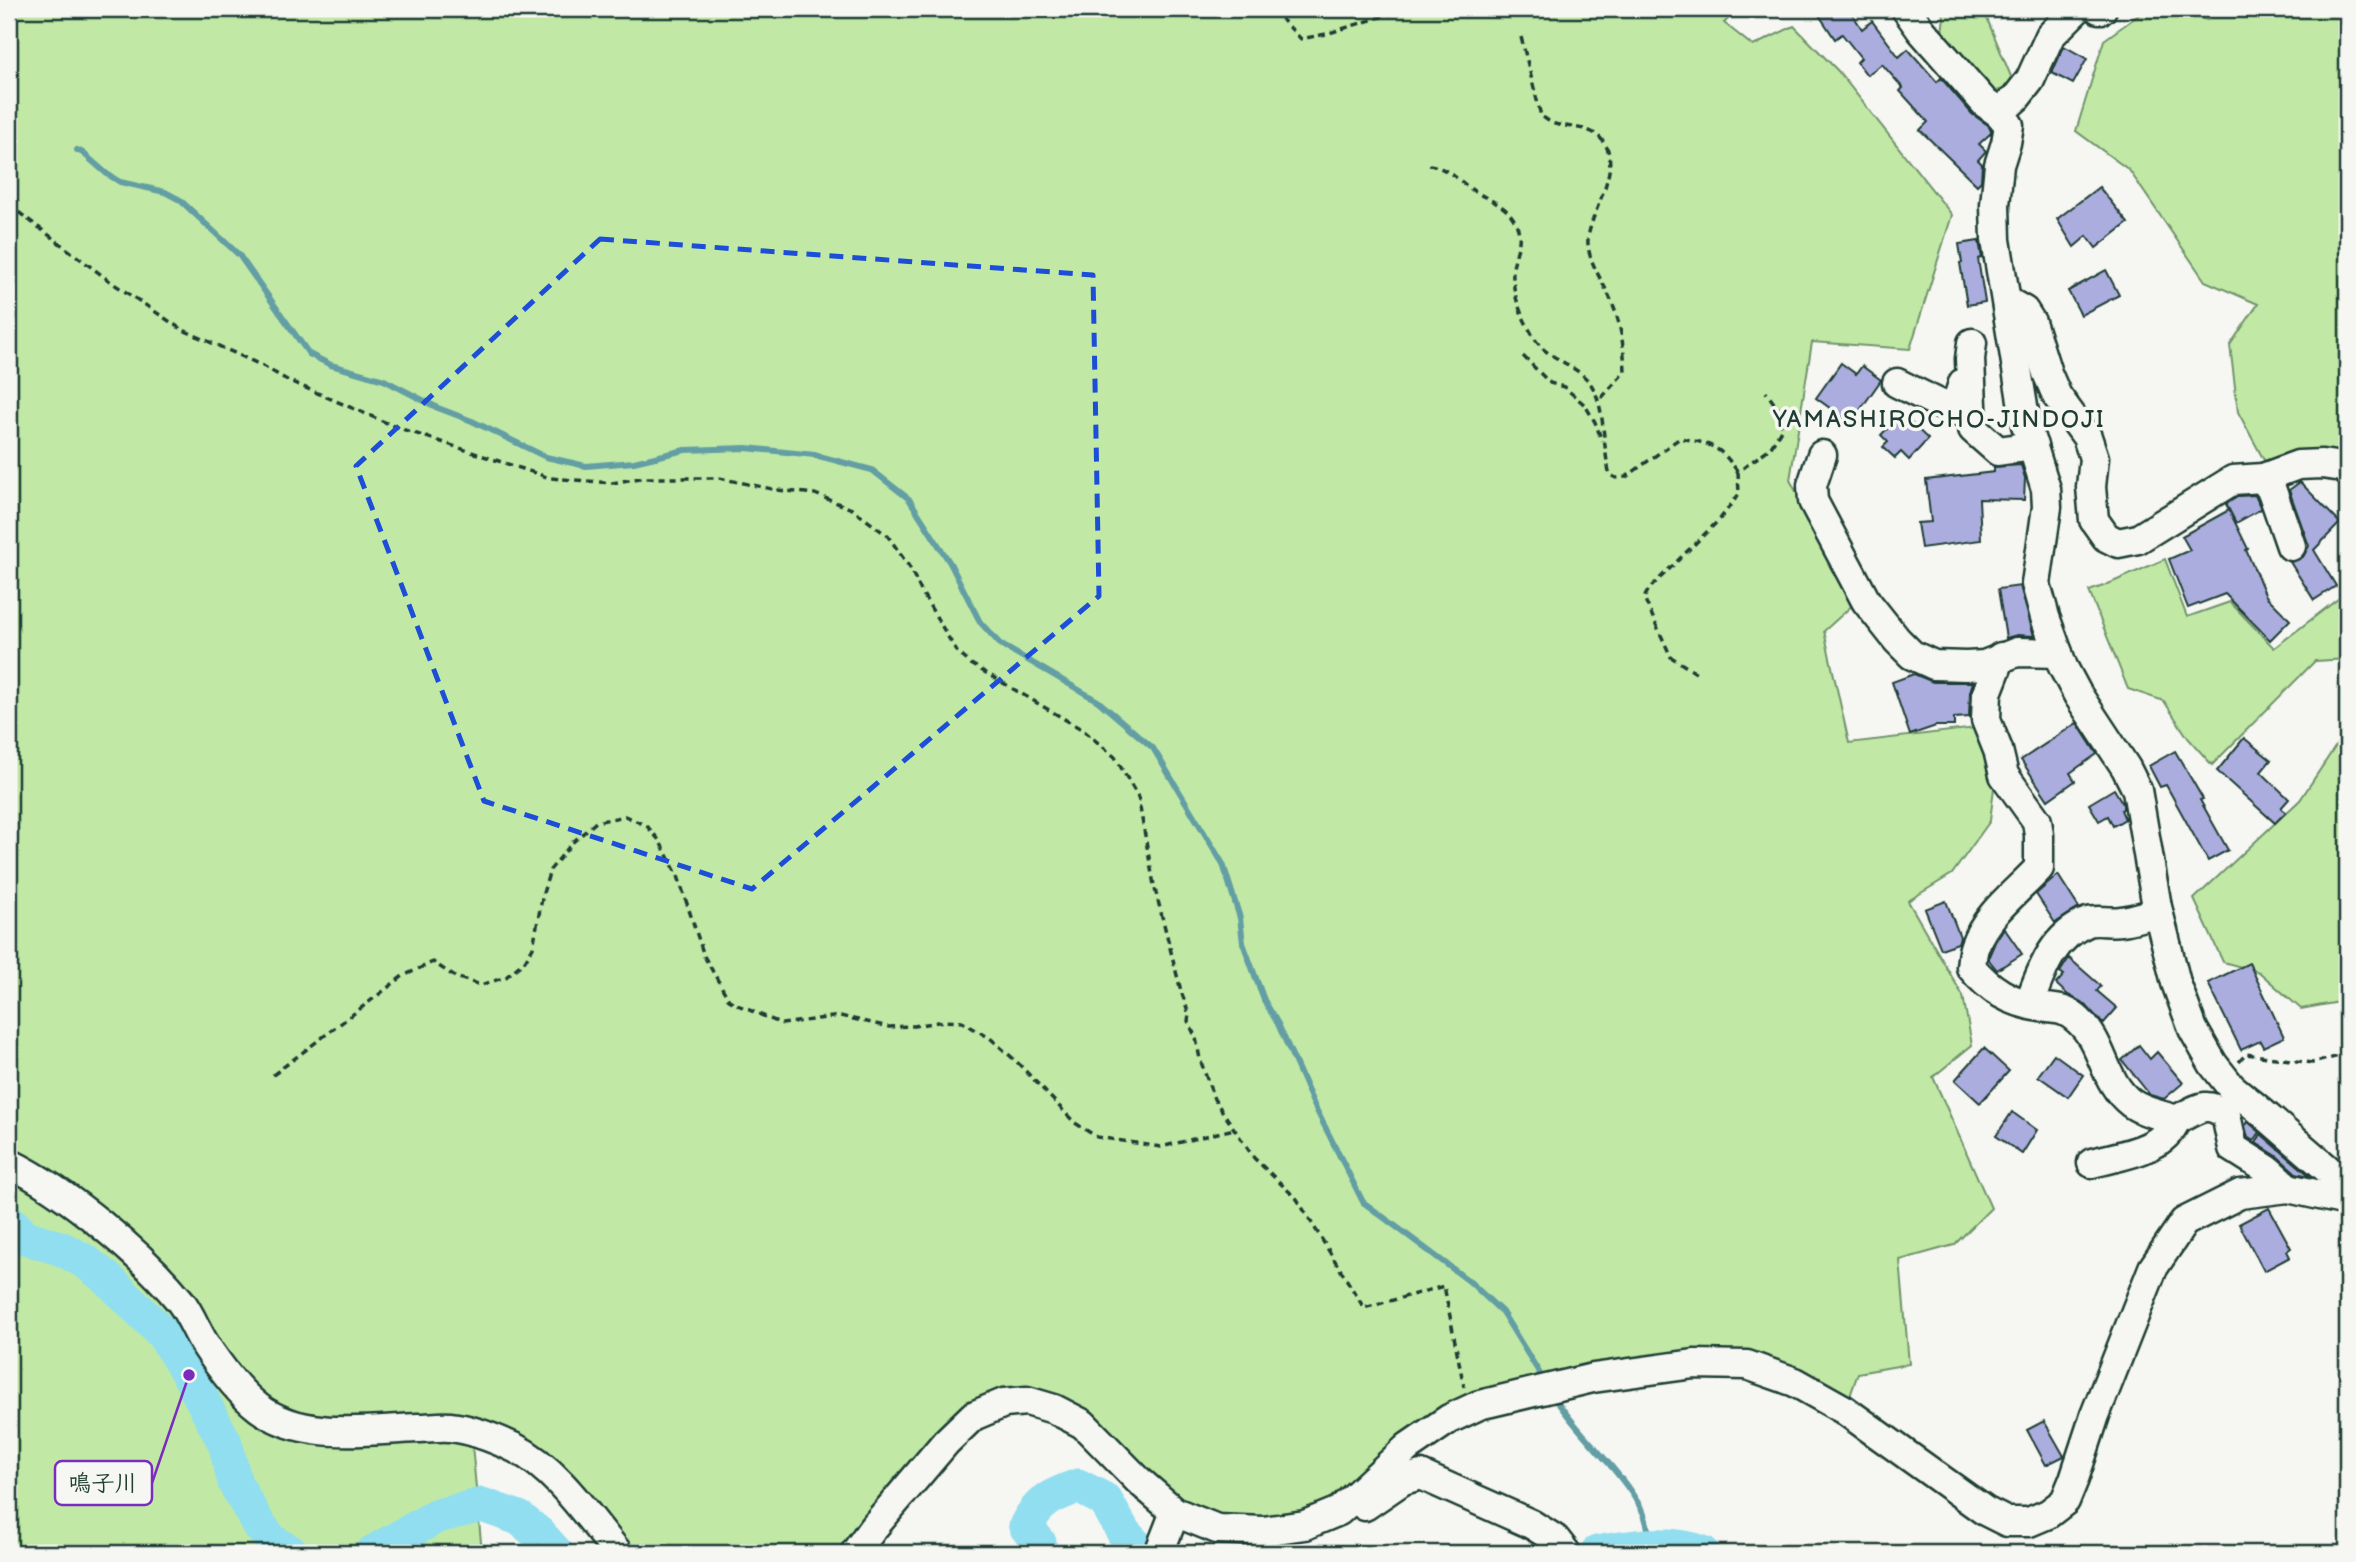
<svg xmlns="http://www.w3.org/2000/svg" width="2356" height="1562" font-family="'Balsamiq Sans','Klee One',sans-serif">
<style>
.green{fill:#c1e9a5;stroke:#70936c;stroke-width:2}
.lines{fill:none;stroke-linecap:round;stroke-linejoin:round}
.stream{stroke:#639ea4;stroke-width:6}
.river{stroke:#90deef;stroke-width:35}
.building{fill:#abadde;stroke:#1f3d34;stroke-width:2}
.minor-casing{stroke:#1f3d34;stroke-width:33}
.path{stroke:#1f3d34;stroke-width:3.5;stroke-dasharray:7 5;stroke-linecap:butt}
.minor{stroke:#f6f6f2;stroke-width:28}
.marked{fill:none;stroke:#1d4ed8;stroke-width:5;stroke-dasharray:14 9;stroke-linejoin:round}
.labels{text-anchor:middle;stroke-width:7;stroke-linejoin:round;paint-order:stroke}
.quarter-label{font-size:24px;letter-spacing:2px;fill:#1f3d34;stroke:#f6f6f2}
.leader{fill:none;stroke:#7b2cbf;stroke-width:2.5}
.callout-dot{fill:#7b2cbf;stroke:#f6f6f2;stroke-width:2.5}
.callout{fill:#f6f6f2;stroke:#7b2cbf;stroke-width:2.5}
.callout-label{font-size:23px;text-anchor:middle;font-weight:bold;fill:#1f3d34}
</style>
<rect width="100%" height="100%" fill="#f6f6f2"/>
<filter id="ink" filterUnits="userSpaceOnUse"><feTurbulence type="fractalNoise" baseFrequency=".0143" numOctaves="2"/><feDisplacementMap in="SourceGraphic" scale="14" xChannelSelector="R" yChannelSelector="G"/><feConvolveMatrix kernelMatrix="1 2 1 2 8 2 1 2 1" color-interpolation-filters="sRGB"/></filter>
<g filter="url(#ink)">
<g class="green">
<polygon points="9,9 1738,9 1724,23 1753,46 1794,26 1838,71 1952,215 1910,349 1812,342 1790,480 1856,602 1824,631 1849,743 1984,727 1995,780 1990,821 1952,874 1908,901 1963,996 1972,1045 1933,1077 1991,1208 1954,1245 1900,1260 1909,1364 1858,1373 1849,1399 1801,1372 1516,1382 1332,1501 1302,1513 1263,1520 1220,1518 1180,1502 1028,1389 864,1521 841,1553 637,1553 470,1423 482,1553 9,1553"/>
<polygon points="1940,9 1983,9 2015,86 1989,93 1942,32 1944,17"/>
<polygon points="2147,9 2158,9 2208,20 2212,9 2347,9 2347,457 2301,452 2265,462 2238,412 2230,345 2258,304 2205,281 2129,170 2076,131 2104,40"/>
<polygon points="2165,559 2187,617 2230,602 2274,648 2347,592 2347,659 2315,661 2212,765 2188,738 2164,701 2128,689 2089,591 2106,585"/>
<polygon points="2347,729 2347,991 2339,1002 2301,1009 2259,972 2223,962 2194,899 2300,800"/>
</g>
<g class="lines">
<g class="stream">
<polyline points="77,150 83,153 107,174 120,182 165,192 180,200 239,255 309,354 331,365 384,380 438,408 472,421 546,457 586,466 634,462 685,450 746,448 815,455 872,470 909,499 950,563 980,622 1000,644 1098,701 1153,748 1223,864 1240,918 1243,943 1264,1000 1278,1024 1314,1105 1363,1202 1469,1281 1502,1312 1545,1382"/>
<path d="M1552,1394C1578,1435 1619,1467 1642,1510C1648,1521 1649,1536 1652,1547"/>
</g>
<g class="river">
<polyline points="9,1221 25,1237 62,1249 86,1262 109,1280 163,1334 189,1375 225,1443 235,1483 257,1522 272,1541 292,1553"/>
<polyline points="372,1553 437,1516 482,1505 519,1518 539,1534 556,1553"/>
<path d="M1037,1553L1039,1543L1026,1526C1038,1501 1053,1495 1078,1486L1105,1500L1124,1533L1143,1553"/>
<path d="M1597,1553C1632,1547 1670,1540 1703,1553"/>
</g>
</g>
<g class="building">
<polygon points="1815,9 1849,9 1862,29 1872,21 1899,57 1908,49 1937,82 1941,78 1972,114 1988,125 1991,130 1991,133 1979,144 1986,151 1978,160 1982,164 1981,181 1977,185 1920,130 1928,122 1900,91 1903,88 1882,64 1867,75 1857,62 1861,58 1842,34 1835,39"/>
<polygon points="2064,46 2087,59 2073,84 2052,73"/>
<polygon points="2099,187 2128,223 2096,248 2087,236 2074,247 2057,219"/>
<polygon points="1979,241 1982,258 1978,259 1985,302 1967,305 1960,263 1962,263 1959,244"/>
<polygon points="2106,270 2119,295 2081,315 2068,291"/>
<polygon points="1841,363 1856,374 1862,366 1881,380 1851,423 1816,398"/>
<polygon points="1899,416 1903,419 1905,417 1928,439 1909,460 1901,452 1895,458 1883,447 1888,442 1881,435"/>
<polygon points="2021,465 2025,478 2024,500 1979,499 1981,540 1921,548 1917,523 1931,522 1926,480 1994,472 1994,467"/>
<polygon points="2300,482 2340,523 2314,550 2336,586 2314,600 2290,562 2303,557 2309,546 2289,490"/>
<polygon points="2255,495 2261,509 2236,523 2226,504 2239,496"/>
<polygon points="2229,510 2248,549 2246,550 2266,596 2290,620 2270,640 2225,594 2188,608 2169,559 2190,550 2182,536"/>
<polygon points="2020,586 2034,636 2017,635 2006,638 1998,589"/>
<polygon points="1914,674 1933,682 1973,682 1970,692 1969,717 1954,718 1954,726 1936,726 1910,735 1892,682"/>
<polygon points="2077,723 2097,754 2070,773 2075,781 2048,800 2021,760"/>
<polygon points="2244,738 2271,760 2261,772 2289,799 2281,808 2286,812 2275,823 2217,771"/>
<polygon points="2175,751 2203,799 2200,800 2228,850 2208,861 2166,785 2160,787 2149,766"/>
<polygon points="2114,789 2123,804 2123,809 2121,810 2125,819 2113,826 2108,816 2099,821 2089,804"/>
<polygon points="2058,875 2079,908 2055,923 2036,894"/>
<polygon points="1946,901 1960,937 1958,943 1941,949 1925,909"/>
<polygon points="2004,928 2022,954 1997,970 1989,960 1989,956 1995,942"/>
<polygon points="2069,958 2101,986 2097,991 2117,1008 2103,1024 2085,1004 2068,995 2056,984 2064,975 2060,972"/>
<polygon points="2249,963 2284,1037 2263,1047 2260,1041 2241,1050 2208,983"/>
<polygon points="2139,1045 2150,1059 2157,1052 2183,1083 2164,1099 2150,1095 2122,1060"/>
<polygon points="1984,1048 2009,1071 1980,1103 1955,1080"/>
<polygon points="2054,1054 2083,1075 2068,1097 2038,1076"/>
<polygon points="2012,1112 2037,1130 2022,1154 1996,1136"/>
<polygon points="2248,1122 2260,1132 2254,1141 2248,1138 2245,1126"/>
<polygon points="2261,1134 2309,1175 2309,1176 2296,1173 2277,1156 2256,1143"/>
<polygon points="2269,1208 2291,1248 2287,1251 2290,1257 2264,1271 2239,1224"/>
<polygon points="2044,1421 2064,1456 2046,1465 2027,1430"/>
</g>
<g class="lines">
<defs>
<g id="minor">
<polyline points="1906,9 1921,30 1985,103 1999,113 2009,125 2006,143 1999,165 1995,205 1996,240 2026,425 2046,489 2047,507 2036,584 2045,617 2063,667 2078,695 2126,768 2137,790 2157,907 2176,983 2193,1029 2213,1064 2231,1087 2258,1109 2347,1186"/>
<polyline points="2099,9 2102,9"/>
<polyline points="1999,113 2016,98 2030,80 2050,36 2077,9"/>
<polyline points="2008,302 2024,311 2031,322 2047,373 2057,396 2087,437 2094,458 2091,487 2094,520 2106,537 2118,543 2138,539 2233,480 2263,478 2298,465 2322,464 2342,467 2347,471"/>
<polyline points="1972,343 1970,359 1973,429 1998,451 2033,446"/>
<polyline points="1897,383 1954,411 1963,383 1969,381"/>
<polyline points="1822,455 1812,485 1813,501 1866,601 1897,640 1912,655 1934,665 1966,666 1984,665 2017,652 2058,653"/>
<polyline points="2263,478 2272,491 2291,546"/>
<path d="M2001,657L1987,693L1986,720L1998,750L2004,775L2037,821L2039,835V868C2018,891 1986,914 1975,945C1972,952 1972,960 1971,967C1990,990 2010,1002 2040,1007C2058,1010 2064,1007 2079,1021C2104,1044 2103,1082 2131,1103C2143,1112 2162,1115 2176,1120"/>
<path d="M2029,1004C2041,972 2052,936 2088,922C2097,919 2110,923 2121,921C2133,920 2146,915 2158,912"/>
<path d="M9,1163C66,1191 141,1253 181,1302C190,1314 196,1330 204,1343C219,1366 237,1391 259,1408C304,1441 366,1430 418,1428C429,1428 440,1426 450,1427C471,1429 496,1439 515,1448C557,1469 589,1518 618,1553"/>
<path d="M2092,1163C2121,1155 2163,1151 2176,1120C2197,1110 2205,1099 2226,1115L2233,1148L2268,1170L2288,1188"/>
<polyline points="1365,1506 1403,1480 1421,1475 1531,1524 1555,1539 1566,1553"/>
<polyline points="855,1553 873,1528 946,1442 973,1416 1004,1403 1027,1401 1054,1409 1083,1424 1138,1480 1175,1512 1217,1529 1263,1531 1305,1525 1339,1511 1408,1447 1449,1419 1479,1405 1593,1378 1694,1364 1747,1365 1795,1382 1843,1409 1985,1511 2007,1522 2029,1522 2048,1514 2065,1501 2074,1479 2095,1415 2153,1268 2184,1222 2240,1194 2288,1188 2347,1201"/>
<polyline points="1159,1553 1175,1512"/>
</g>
</defs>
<use href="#minor" class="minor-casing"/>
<g class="path">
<polyline points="1272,9 1301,39 1326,34 1406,9"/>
<path d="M1521,37L1541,116C1545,118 1550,123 1555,124C1573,129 1590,125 1603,141C1625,170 1586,216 1588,244C1589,264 1605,284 1612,303C1621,324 1624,348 1625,371L1599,401"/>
<path d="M1429,165C1447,167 1459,181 1474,191C1487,199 1505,205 1513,218C1526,240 1515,249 1513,269C1512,287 1517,305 1525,321C1529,329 1535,341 1542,348C1557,361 1582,369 1592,386C1606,410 1602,447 1610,475L1616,478L1626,477L1680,438C1711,444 1719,445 1738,472"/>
<polyline points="9,205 111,282 181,329 263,366 287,380 396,427 550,478 612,483 640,478 719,478 777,490 815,494 852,509 888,536 910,568 921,591 957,652 971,664 1083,730 1115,757 1138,797 1154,885 1181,991 1189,1014 1188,1021 1196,1038 1200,1059 1214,1099 1254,1158 1297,1199 1364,1308 1444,1286 1464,1387"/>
<polyline points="1523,356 1550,383 1564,387 1585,405 1595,422 1602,441"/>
<polyline points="1696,673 1671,657 1644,598 1649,589 1720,519 1739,494 1738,472 1770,448 1782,428 1779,410 1766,392"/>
<polyline points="2239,1062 2246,1054 2312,1063 2347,1054"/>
<polyline points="273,1075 403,976 433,962 455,977 481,985 506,977 525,961 533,947 543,893 550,870 573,842 596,822 625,816 647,826 659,840 678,876 704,956 729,1000 740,1006 782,1024 840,1016 889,1027 914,1026 944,1021 962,1022 990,1038 1016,1061 1075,1123 1097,1137 1161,1147 1234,1129"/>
<polyline points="537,1545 543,1553"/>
</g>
<use href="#minor" class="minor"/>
</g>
</g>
<path class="marked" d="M600,239L1093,275L1099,596L752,889L484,801L356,466Z"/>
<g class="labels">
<g class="quarter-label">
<text x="1939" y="427">YAMASHIROCHO-JINDOJI</text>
</g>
</g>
<path class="leader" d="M189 1375L152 1483"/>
<circle class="callout-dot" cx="189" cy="1375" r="7"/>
<rect class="callout" x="55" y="1461" width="97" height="44" rx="7"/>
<g class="callout-label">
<text x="103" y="1491">鳴子川</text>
</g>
<rect width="2356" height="1562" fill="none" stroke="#f6f6f2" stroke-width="35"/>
<rect x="18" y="18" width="2321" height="1527" fill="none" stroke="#1f3d34" stroke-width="2.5" filter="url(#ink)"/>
</svg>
